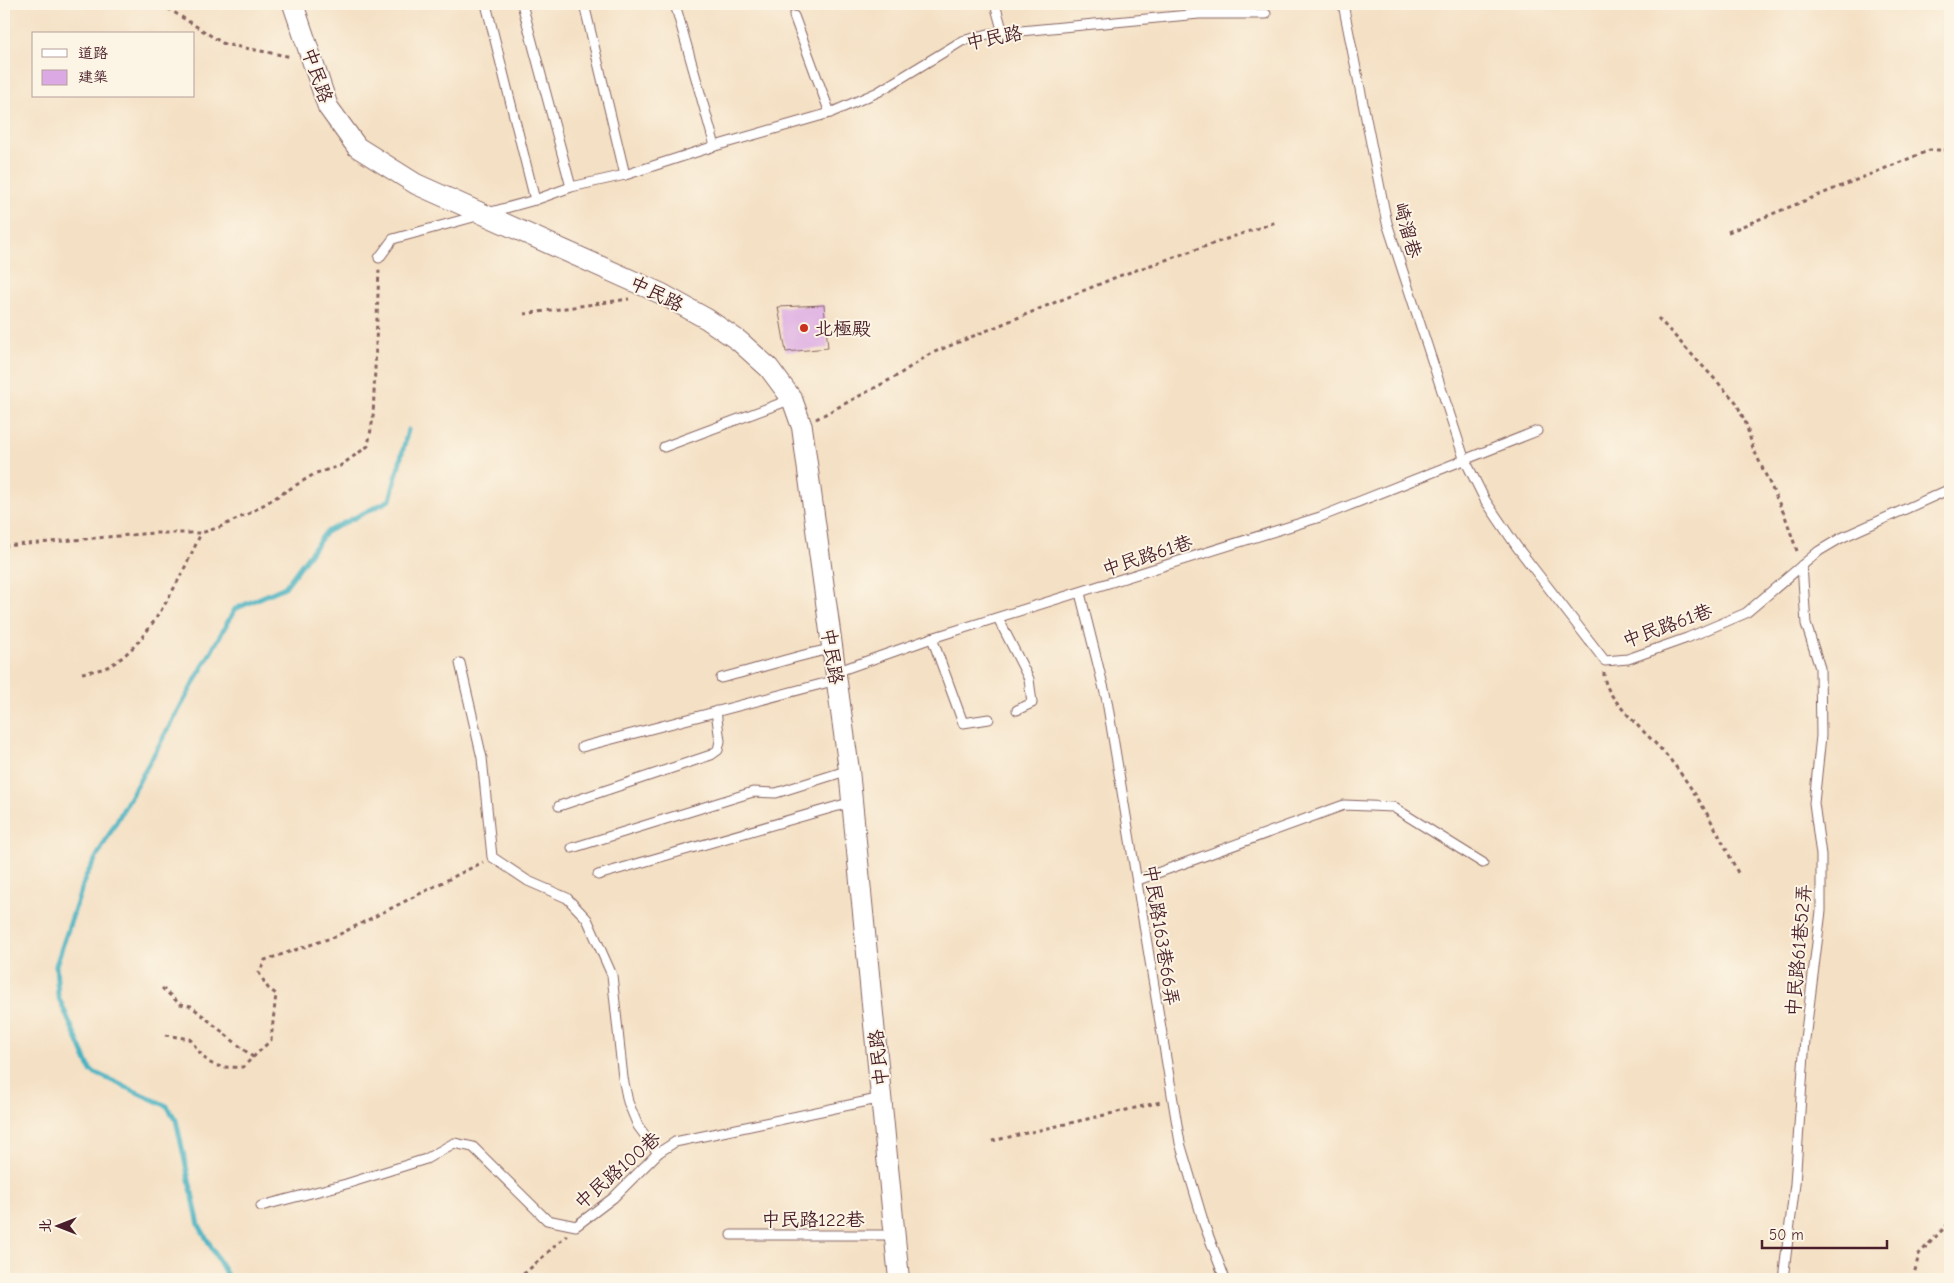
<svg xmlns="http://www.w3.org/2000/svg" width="1954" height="1283" font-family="'Comic Neue','LXGW WenKai TC',sans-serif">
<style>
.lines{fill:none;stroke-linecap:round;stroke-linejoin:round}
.stream{stroke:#44b1c1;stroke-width:5}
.building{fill:#dba9e3}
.service-casing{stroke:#866361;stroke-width:11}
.tertiary-casing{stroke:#866361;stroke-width:22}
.path{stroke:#866361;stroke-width:3;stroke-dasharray:4 4;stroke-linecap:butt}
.service{stroke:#fff;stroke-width:9}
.tertiary{stroke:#fff;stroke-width:20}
.poi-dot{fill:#c8321e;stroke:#fcf5e5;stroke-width:2}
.labels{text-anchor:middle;stroke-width:4;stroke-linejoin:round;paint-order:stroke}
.street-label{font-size:19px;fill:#4a1f2b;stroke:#fcf5e5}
.poi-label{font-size:19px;fill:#4a1f2b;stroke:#fcf5e5;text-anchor:start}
</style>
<rect width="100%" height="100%" fill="#fcf5e5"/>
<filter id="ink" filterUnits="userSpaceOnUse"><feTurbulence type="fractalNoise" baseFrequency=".02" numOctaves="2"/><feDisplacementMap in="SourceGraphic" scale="10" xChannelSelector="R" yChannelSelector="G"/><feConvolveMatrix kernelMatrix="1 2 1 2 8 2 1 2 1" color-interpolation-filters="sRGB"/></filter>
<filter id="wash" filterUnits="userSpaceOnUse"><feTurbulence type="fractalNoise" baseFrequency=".0096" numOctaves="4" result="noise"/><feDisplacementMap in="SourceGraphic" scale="20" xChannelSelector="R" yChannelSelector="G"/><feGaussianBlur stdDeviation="1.12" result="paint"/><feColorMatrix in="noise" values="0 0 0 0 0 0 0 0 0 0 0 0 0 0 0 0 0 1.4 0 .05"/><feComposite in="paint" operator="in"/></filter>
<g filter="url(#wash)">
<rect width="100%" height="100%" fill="#f4e0c4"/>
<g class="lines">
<polyline class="stream" points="229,1279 199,1225 176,1120 167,1106 91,1071 58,996 56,965 86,876 235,609 285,587 326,532 390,500 408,430"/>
</g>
<g id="blocks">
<polygon class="building" points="824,305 828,348 786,352 778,307"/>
</g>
</g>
<g filter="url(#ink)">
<use href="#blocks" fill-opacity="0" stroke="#866361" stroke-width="1"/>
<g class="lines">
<defs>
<g id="service">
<polyline points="486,4 535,200"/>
<polyline points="522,4 571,187"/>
<polyline points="584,4 625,175"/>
<polyline points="675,4 715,146"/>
<polyline points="995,4 1003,33"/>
<polyline points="1343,4 1387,223 1464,458 1485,500 1517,547 1605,661 1628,659 1687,638 1746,613 1819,551 1841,538 1950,489"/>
<polyline points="794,16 830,113"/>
<polyline points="379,258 393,239 535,200 571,187 625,175 715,146 830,113 878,92 962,41 988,34 1199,14 1266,14"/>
<polyline points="664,447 792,399"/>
<polyline points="1080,593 1107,701 1180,1143 1204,1224 1225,1279"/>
<polyline points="998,618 1029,679 1032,703 1017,710"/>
<polyline points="932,638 963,723 989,719"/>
<polyline points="460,663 482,758 492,857 528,881 567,898 587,919 612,975 623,1078 628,1102 638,1126 658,1153"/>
<path d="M721,678C758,669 794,656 831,649"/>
<polyline points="582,747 829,682 836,672 932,638 1320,517 1537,431"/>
<polyline points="559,806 711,755 718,750 720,741 716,711"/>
<polyline points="572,848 753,792 776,793 849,770"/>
<polyline points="598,875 852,802"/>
<polyline points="1138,880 1344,805 1393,807 1483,863"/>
<polyline points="261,1206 346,1184 426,1159 454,1143 473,1147 547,1220 576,1226 613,1198 658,1153 675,1142 882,1098"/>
<polyline points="731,1235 895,1235"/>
<polyline points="1783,1279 1795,1184 1805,1039 1821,911 1821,855 1814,803 1821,736 1820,668 1806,624 1802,565"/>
</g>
<polyline id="tertiary" points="293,4 328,107 357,147 416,184 662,294 707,319 739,341 769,368 792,399 802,427 849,770 899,1279"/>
</defs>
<use href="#service" class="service-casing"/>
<use href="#tertiary" class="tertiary-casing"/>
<g class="path">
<polyline points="161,4 224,44 292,57"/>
<polyline points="1728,232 1930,150 1946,150 1950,152"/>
<polyline points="524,314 629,299"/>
<polyline points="1658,318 1736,402 1746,424 1753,448 1785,516 1798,554"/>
<polyline points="816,419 895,377 930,354 1119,276 1276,222"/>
<polyline points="4,546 153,533 201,533 220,527 250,513 316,473 340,466 368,446 373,418 379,269"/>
<path d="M1604,672C1603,691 1623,709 1635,723C1651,739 1668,755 1681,774C1704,805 1721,838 1738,873"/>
<path d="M82,673C91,671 103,670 111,665C150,643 183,573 201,533"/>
<polyline points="162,988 180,1004 191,1006 254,1058"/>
<path d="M165,1035L190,1039C209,1066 210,1068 243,1067L271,1040L276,994L268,988L259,973L265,960L334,937L483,862"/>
<polyline points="992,1141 1161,1102"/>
<polyline points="508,1279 525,1273 567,1235"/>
<polyline points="1913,1279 1919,1254 1950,1222"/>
</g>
<use href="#service" class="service"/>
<use href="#tertiary" class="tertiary"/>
</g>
</g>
<circle class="poi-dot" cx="804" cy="328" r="5"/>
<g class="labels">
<g class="street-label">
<text transform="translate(994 37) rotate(-11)" y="7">中民路</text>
<text transform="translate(318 75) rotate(71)" y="7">中民路</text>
<text transform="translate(1408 230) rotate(74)" y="7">崎溜巷</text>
<text transform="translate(657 293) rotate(26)" y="7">中民路</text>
<text transform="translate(1147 555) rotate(-18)" y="7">中民路61巷</text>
<text transform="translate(1667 625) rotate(-20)" y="7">中民路61巷</text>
<text transform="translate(833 656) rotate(81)" y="7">中民路</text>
<text transform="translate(1162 935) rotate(81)" y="7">中民路163巷66弄</text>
<text transform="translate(1798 950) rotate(-85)" y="7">中民路61巷52弄</text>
<text transform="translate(878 1058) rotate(-96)" y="7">中民路</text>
<text transform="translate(617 1170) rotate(-41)" y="7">中民路100巷</text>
<text x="813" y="1226">中民路122巷</text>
</g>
<g class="poi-label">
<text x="814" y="335">北極殿</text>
</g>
</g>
<rect width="1954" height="1283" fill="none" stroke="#fcf5e5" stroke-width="20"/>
<rect x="32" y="32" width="162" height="65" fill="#fcf5e5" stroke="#b59f9b"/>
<rect x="42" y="49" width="25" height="8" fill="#ffffff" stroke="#b59f9b"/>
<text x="78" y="58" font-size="15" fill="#4a1f2b">道路</text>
<rect x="42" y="70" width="25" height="15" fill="#dba9e3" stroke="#b59f9b"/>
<text x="78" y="82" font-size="15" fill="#4a1f2b">建築</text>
<g transform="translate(58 1226) rotate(270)" stroke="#fcf5e5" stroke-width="4" paint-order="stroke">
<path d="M0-4L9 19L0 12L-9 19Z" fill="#4a1f2b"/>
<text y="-8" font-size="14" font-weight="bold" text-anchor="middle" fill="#4a1f2b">北</text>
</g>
<path d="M1762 1240v8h125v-8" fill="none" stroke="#4a1f2b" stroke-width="2.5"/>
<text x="1769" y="1240" font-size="15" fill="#4a1f2b" stroke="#fcf5e5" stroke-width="4" paint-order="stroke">50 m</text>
</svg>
